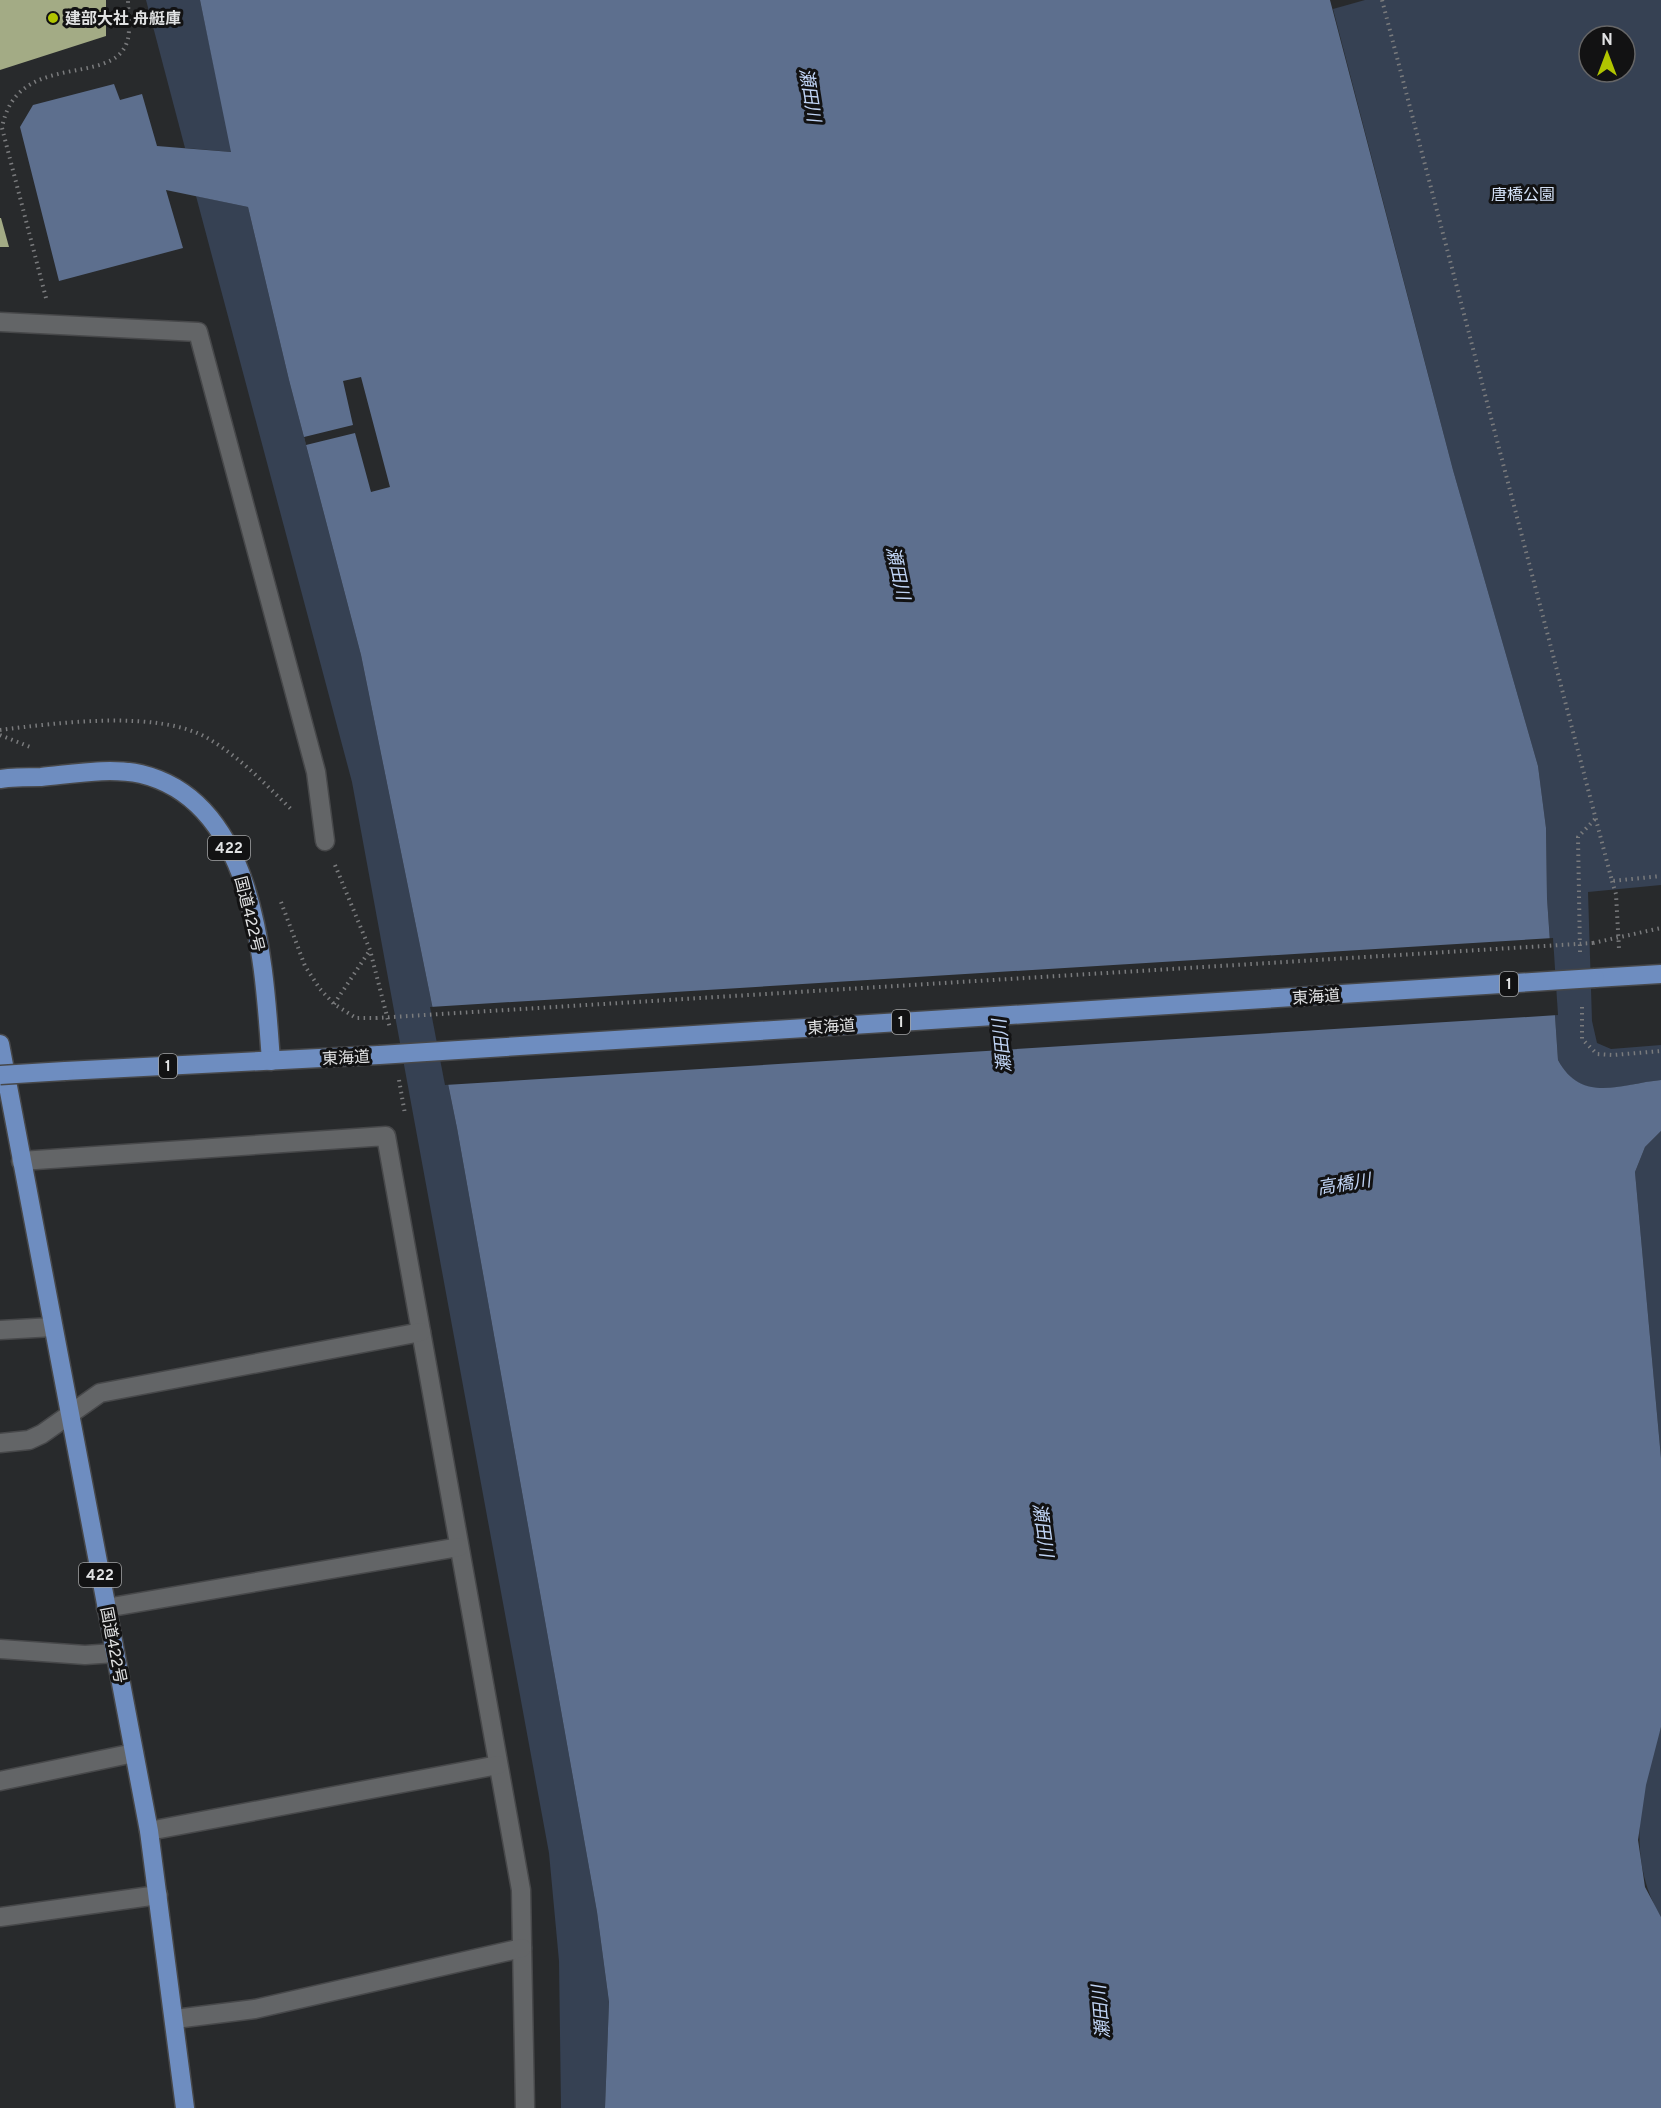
<svg xmlns="http://www.w3.org/2000/svg" width="1661" height="2108" font-family="Overpass,'Noto Sans JP',sans-serif">
<style>
.green{fill:#364153;fill-rule:evenodd}
.water{fill:#5d6f8e}
.pier{fill:#282a2c}
.building{fill:#a3ab85}
.lines{fill:none;stroke-linecap:round;stroke-linejoin:round}
.service-casing{stroke:#47484a;stroke-width:21}
.minor-casing{stroke:#47484a;stroke-width:21}
.trunk-casing{stroke:#47484a;stroke-width:21}
.path{stroke:#7a7b7d;stroke-width:4;stroke-dasharray:1.5 4.5;stroke-linecap:butt}
.service{stroke:#636567;stroke-width:18}
.minor{stroke:#636567;stroke-width:18}
.trunk{stroke:#6e8dc0;stroke-width:18}
.trunk-bridge-casing{stroke:#47484a;stroke-width:21;stroke-linecap:butt}
.path-bridge{stroke:#7a7b7d;stroke-width:4;stroke-dasharray:1.5 4.5;stroke-linecap:butt}
.trunk-bridge{stroke:#6e8dc0;stroke-width:18}
.poi-dot{fill:#b1c500;stroke:#121213;stroke-width:2}
.labels{text-anchor:middle;stroke-width:6;stroke-linejoin:round;paint-order:stroke}
.shield{fill:#121213;stroke:#a3a4a5;stroke-width:1.5}
.shield-label{font-size:15px;font-weight:bold;fill:#e1e2e3}
.poi-label{font-size:16px;font-weight:bold;fill:#e1e2e3;stroke:#121213;text-anchor:start}
.park-label{font-size:16px;fill:#d3e0f6;stroke:#121213}
.street-label{font-size:16px;fill:#e1e2e3;stroke:#121213}
.water-label{font-size:18px;font-style:italic;fill:#c0d4f5;stroke:#121213}
</style>
<rect width="100%" height="100%" fill="#282a2c"/>
<g class="green">
<polygon points="146,0 200,0 232,152 185,148"/>
<path d="M1365,0H1661V885L1588,892L1592,1021L1597,1043L1611,1049L1661,1045V1080C1620,1084 1582,1105 1558,1060L1547,898L1546,828L1538,766L1453,470L1333,9ZM1589,36H1625V72H1589Z"/>
<polygon points="196,196 248,207 289,380 361,655 457,1128 597,1912 609,2002 605,2108 561,2108 559,1961 549,1853 352,782"/>
<polygon points="1661,1131 1661,1458 1635,1172 1645,1147"/>
<path d="M1661,1727V1917C1626,1862 1639,1785 1661,1727Z"/>
</g>
<path class="water" d="M200,0H1330L1453,470L1538,766L1546,828L1547,898L1558,1060C1582,1104 1620,1084 1661,1080V1131L1645,1147L1635,1172L1661,1458V1727L1646,1785L1638,1840L1645,1887L1661,1917V2108H605L609,2002L597,1912L457,1128L361,655L289,380L248,207L166,190L183,248L59,281L20,127L33,105L114,84L120,100L142,94L157,146L231,152Z"/>
<g class="pier">
<polygon points="361,377 390,487 371,492 355,433 306,445 304,437 353,425 343,381"/>
<polygon points="1553,938 1558,1015 445,1085 430,1007"/>
</g>
<g class="building">
<polygon points="0,0 106,0 106,36 0,70"/>
<polygon points="0,218 1,218 9,247 0,247"/>
</g>
<g class="lines">
<defs>
<polyline id="service" points="0,1330 53,1327"/>
<g id="minor">
<polyline points="0,322 198,332 316,772 325,841"/>
<polyline points="21,1161 386,1136 521,1890 525,2108"/>
<polyline points="0,1443 29,1440 42,1434 100,1393 421,1332"/>
<polyline points="106,1608 459,1547"/>
<polyline points="0,1649 85,1655 115,1653"/>
<polyline points="0,1781 134,1753"/>
<polyline points="149,1831 498,1765"/>
<polyline points="0,1917 158,1895"/>
<polyline points="175,2019 255,2009 522,1948"/>
</g>
<g id="trunk">
<path d="M0,779C13,777 27,777 41,777C73,774 109,767 141,774C257,802 264,965 271,1061"/>
<polyline points="1595,978 1661,974"/>
<polyline points="0,1044 149,1831 185,2108"/>
<polyline points="65,1071 379,1055"/>
</g>
</defs>
<use href="#service" class="service-casing"/>
<use href="#minor" class="minor-casing"/>
<use href="#trunk" class="trunk-casing"/>
<g class="path">
<polyline points="1382,0 1612,881 1661,876"/>
<path d="M46,298L2,128C16,49 112,88 127,42C131,31 128,12 128,0"/>
<path d="M0,730C56,723 160,709 209,739C241,758 266,785 293,811"/>
<polyline points="0,735 30,747"/>
<polyline points="335,865 370,950 390,1028"/>
<polyline points="1612,881 1616,894 1619,949"/>
<polyline points="281,902 305,966 320,989 334,1004 356,1018 376,1018"/>
<polyline points="1593,943 1661,928"/>
<polyline points="1580,952 1578,837 1595,819"/>
<polyline points="334,1004 370,950"/>
<polyline points="1582,1007 1582,1039 1597,1054 1613,1055 1661,1051"/>
<polyline points="399,1080 405,1114"/>
</g>
<use href="#service" class="service"/>
<use href="#minor" class="minor"/>
<use href="#trunk" class="trunk"/>
<defs>
<g id="trunk-bridge">
<polyline points="379,1055 1595,978"/>
<polyline points="0,1075 65,1071"/>
</g>
</defs>
<use href="#trunk-bridge" class="trunk-bridge-casing"/>
<polyline class="path-bridge" points="376,1018 1593,943"/>
<use href="#trunk-bridge" class="trunk-bridge"/>
</g>
<circle class="poi-dot" cx="53" cy="18" r="6"/>
<g class="labels">
<g class="shield">
<rect x="208" y="836" width="42" height="24" rx="4.5"/>
<rect x="1500" y="972" width="18" height="24" rx="4.5"/>
<rect x="892" y="1010" width="18" height="24" rx="4.5"/>
<rect x="159" y="1054" width="18" height="24" rx="4.5"/>
<rect x="79" y="1563" width="42" height="24" rx="4.5"/>
</g>
<g class="shield-label">
<text x="229" y="853">422</text>
<text x="1509" y="989">1</text>
<text x="901" y="1027">1</text>
<text x="168" y="1071">1</text>
<text x="100" y="1580">422</text>
</g>
<g class="poi-label">
<text x="65" y="24">建部大社 舟艇庫</text>
</g>
<g class="park-label">
<text x="1523" y="200">唐橋公園</text>
</g>
<g class="street-label">
<text transform="translate(250 914) rotate(76)" y="6">国道422号</text>
<text transform="translate(1316 996) rotate(-4)" y="6">東海道</text>
<text transform="translate(831 1026) rotate(-4)" y="6">東海道</text>
<text transform="translate(346 1057) rotate(-3)" y="6">東海道</text>
<text transform="translate(114 1645) rotate(79)" y="6">国道422号</text>
</g>
<g class="water-label">
<text transform="translate(810 95) rotate(81)" y="6">瀬田川</text>
<text transform="translate(898 573) rotate(78)" y="6">瀬田川</text>
<text transform="translate(1002 1046) rotate(-96)" y="6">瀬田川</text>
<text transform="translate(1344 1184) rotate(-9)" y="6">高橋川</text>
<text transform="translate(1043 1530) rotate(82)" y="6">瀬田川</text>
<text transform="translate(1101 2012) rotate(-95)" y="6">瀬田川</text>
</g>
</g>
<g transform="translate(1607 54)"><circle r="28" fill="#121213" stroke="#656566" stroke-width="1.5"/>
<path d="M0-4.5L10 22L0 15L-10 22Z" fill="#b1c500"/>
<text y="-9" font-size="16" font-weight="bold" text-anchor="middle" fill="#e1e2e3">N</text>
</g>
</svg>
